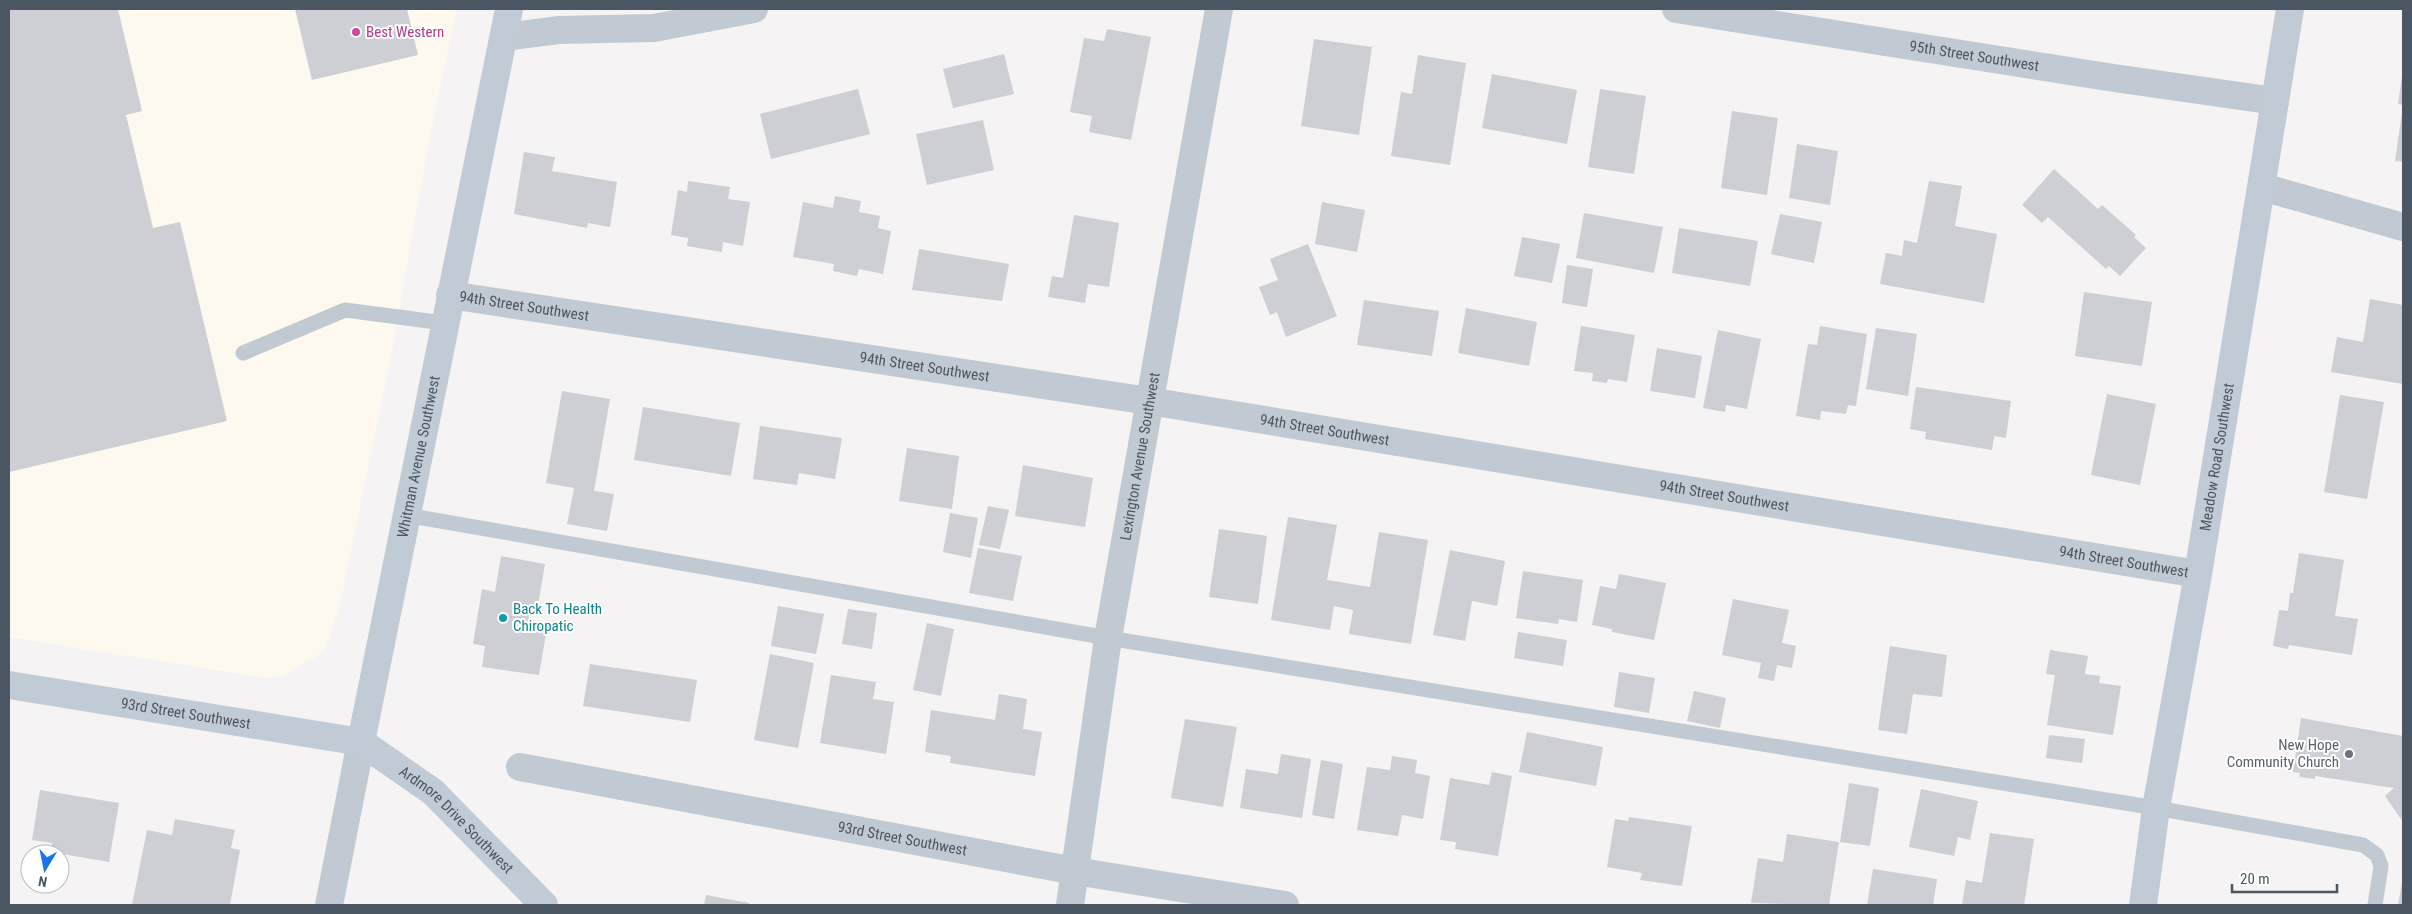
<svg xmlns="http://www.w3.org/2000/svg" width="2412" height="914" font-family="'Roboto Condensed',sans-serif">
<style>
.commercial{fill:#fdf9ef}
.building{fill:#cdcfd5}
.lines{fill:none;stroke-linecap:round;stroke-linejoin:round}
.lane{stroke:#c1cad2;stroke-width:15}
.street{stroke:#c1cad2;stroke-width:28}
.secondary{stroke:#c1cbd6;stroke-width:28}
.hotel-dot{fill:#d1479c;stroke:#fff;stroke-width:2}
.culture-dot{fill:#0f9aa8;stroke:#fff;stroke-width:2}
.worship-dot{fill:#6b7280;stroke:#fff;stroke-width:2}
.labels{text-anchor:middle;stroke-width:4;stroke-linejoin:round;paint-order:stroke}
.hotel-label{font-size:15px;fill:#b23c85;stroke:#fff;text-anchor:start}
.street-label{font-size:15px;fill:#4a5661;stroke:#fff}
.culture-label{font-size:15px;fill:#0d838f;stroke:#fff;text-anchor:start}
.worship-label{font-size:15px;fill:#5b616d;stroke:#fff;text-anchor:end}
</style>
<rect width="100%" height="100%" fill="#f5f3f3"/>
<polygon class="commercial" points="9,9 457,9 428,147 390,363 339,610 325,651 284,676 266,678 9,637"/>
<g class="building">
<polygon points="9,9 118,9 142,111 126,115 153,228 180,222 227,421 9,472"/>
<polygon points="295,9 407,9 418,55 312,80"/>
<polygon points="1107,29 1151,37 1131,140 1089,132 1092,116 1070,112 1084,38 1104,41"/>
<polygon points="1314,39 1372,47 1359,135 1301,126"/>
<polygon points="1004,54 1014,94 953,108 943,69"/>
<polygon points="1418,55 1466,63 1450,165 1391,156 1401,92 1412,94"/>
<polygon points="1492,74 1577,90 1567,144 1482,128"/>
<polygon points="2402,76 2403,76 2403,105 2398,104"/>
<polygon points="858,89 870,134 771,159 760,114"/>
<polygon points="1600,89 1646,96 1634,174 1588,167"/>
<polygon points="1732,111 1778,118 1767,195 1721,188"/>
<polygon points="2402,112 2403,112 2403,162 2395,161"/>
<polygon points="983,120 994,170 927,185 916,134"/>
<polygon points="1797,144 1838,151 1830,205 1789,198"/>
<polygon points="524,152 555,157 552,171 617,182 610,227 588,223 587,228 514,214"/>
<polygon points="2054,169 2098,209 2102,205 2136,235 2134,237 2146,248 2120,276 2109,266 2106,269 2048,217 2042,223 2022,205"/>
<polygon points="688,181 730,187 728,199 750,202 743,246 723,242 722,252 687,246 688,238 671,235 678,190 687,192"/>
<polygon points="1929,181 1962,186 1955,226 1997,234 1984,303 1880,284 1886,253 1902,256 1904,240 1917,243"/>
<polygon points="835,196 861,201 859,212 880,216 878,228 891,231 883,274 859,269 857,276 833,271 834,264 793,257 803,202 833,208"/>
<polygon points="1322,202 1365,210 1357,252 1315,244"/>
<polygon points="1584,213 1663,227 1654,273 1576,258"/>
<polygon points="1780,214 1822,222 1814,263 1771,254"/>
<polygon points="1074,215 1119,223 1109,287 1088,284 1085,303 1048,297 1052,276 1063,278"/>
<polygon points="1679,228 1758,241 1750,286 1672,273"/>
<polygon points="1522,237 1560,244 1552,283 1514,276"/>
<polygon points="1308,244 1337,316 1286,337 1277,312 1270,315 1259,287 1278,280 1270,259"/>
<polygon points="919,249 1009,264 1002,301 912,290"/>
<polygon points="1567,265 1593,269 1587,307 1562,303"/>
<polygon points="2084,292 2152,302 2142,366 2075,356"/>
<polygon points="2370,299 2403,305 2403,384 2331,372 2337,337 2363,342"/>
<polygon points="1364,300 1439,311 1432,356 1357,345"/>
<polygon points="1466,308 1537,322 1529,366 1458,353"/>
<polygon points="1581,326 1635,335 1627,382 1608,379 1607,383 1592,381 1593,373 1574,371"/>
<polygon points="1820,326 1867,334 1856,406 1848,405 1846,414 1821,411 1820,420 1796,416 1808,344 1817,345"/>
<polygon points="1876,328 1917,334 1908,396 1866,389"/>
<polygon points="1718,330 1761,339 1747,409 1726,405 1725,412 1703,408"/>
<polygon points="1657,348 1702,356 1695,398 1650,391"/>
<polygon points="1916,387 2011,401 2006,438 1994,436 1992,450 1925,439 1926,432 1910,429"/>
<polygon points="562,391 610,399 594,491 614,494 607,531 567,524 574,488 546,483"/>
<polygon points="2107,394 2156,404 2140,485 2091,475"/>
<polygon points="2340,395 2384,402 2367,499 2324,492"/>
<polygon points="643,407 740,423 731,476 634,460"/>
<polygon points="760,426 842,438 835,479 799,473 797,485 753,479"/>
<polygon points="907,448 959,456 952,509 899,501"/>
<polygon points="1023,465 1093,478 1085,527 1015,516"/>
<polygon points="988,506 1009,510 1000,549 979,545"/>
<polygon points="950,513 978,518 971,558 943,552"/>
<polygon points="1288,517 1337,525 1327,580 1370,587 1379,532 1428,540 1411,644 1349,634 1353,610 1334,606 1330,630 1271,620"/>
<polygon points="1219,529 1267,536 1258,604 1209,597"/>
<polygon points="978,548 1022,556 1013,601 969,593"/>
<polygon points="1450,550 1505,561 1497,606 1472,601 1465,641 1433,635"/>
<polygon points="2299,553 2344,560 2335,616 2358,619 2352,655 2289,645 2288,649 2273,646 2279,610 2288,611 2290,593 2293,593"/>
<polygon points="501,556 545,564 537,611 530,610 527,625 547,628 539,675 482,667 485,646 473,644 482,589 495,592"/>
<polygon points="1523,571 1583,580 1577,622 1559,619 1558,624 1516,618"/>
<polygon points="1619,574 1666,583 1654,640 1612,632 1612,629 1592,625 1600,586 1616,589"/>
<polygon points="1733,599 1789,610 1782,643 1796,646 1792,668 1777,665 1774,681 1758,678 1761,663 1722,655"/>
<polygon points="778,606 824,614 816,654 771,646"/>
<polygon points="848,609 877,613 872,649 842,644"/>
<polygon points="927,623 954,629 941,696 913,690"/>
<polygon points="1518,632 1567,640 1563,666 1514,658"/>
<polygon points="1890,646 1947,655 1942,697 1913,694 1907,734 1878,730"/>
<polygon points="2050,650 2088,656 2085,674 2100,676 2099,683 2121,686 2113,735 2047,725 2055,675 2046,674"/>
<polygon points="770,654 814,663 798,748 754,740"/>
<polygon points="590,664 697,680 690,722 583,706"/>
<polygon points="1619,672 1655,678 1649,713 1614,707"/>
<polygon points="831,675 876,682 873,699 894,702 886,754 820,743"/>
<polygon points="1694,691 1726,698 1720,728 1687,721"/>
<polygon points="999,694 1027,699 1023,729 1042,732 1035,776 950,763 951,756 925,752 931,710 995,720"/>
<polygon points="2301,718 2403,736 2403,822 2385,796 2394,788 2315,776 2315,779 2299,777 2300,773 2293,772"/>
<polygon points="1185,719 1237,727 1223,807 1171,798"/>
<polygon points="1527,732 1603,747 1596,786 1519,772"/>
<polygon points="2049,735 2085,739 2082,763 2046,758"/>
<polygon points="1281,754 1311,759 1302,818 1240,808 1246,769 1278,774"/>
<polygon points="1392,756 1417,760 1415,773 1430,776 1423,819 1402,815 1398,836 1357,830 1367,767 1390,770"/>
<polygon points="1321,760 1343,764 1334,819 1312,815"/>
<polygon points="1492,772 1512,776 1498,856 1455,849 1456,842 1440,840 1450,778 1489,785"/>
<polygon points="1849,783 1879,788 1870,846 1840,842"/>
<polygon points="1921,789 1978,801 1970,840 1958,837 1954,856 1909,847"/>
<polygon points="40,790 119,803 109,862 51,852 52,843 32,840"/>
<polygon points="1629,817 1692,826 1682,886 1640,880 1642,873 1607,867 1615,819 1628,821"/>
<polygon points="175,819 235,830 231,848 240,850 230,905 132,905 147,830 172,835"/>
<polygon points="1990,833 2034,839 2024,905 1962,905 1966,880 1982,883"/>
<polygon points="1787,834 1839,842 1829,905 1751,903 1758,858 1783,862"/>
<polygon points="1873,869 1937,879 1933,905 1867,905"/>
<polygon points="2402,882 2403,905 2398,905"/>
<polygon points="706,895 749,903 749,905 704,905"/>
</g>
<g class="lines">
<g class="lane">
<polyline points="243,353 345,310 444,323"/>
<polyline points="406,515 1108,638 2156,808 2363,845 2377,855 2381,866 2375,905"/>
</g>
<g class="street">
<path id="s1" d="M1676,9L2114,78L2275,101"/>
<polyline points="504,37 559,30 654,28 754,9"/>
<polyline points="2262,187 2403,227"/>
<path id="s2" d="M450,295L1149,401L2198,574"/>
<path id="s3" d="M520,767L1075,871L1285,905"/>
<polyline points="329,905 361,742"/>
<path id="s4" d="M1070,905L1108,638L1219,9"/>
</g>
<g class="secondary">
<path id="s5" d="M9,685L361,742L433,792L544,905"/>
<path id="s6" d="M361,742L509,9"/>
<path id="s7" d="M2143,905L2156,808L2198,574L2290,9"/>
</g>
</g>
<circle class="hotel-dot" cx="356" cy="32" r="5"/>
<circle class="culture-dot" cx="503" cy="618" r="5"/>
<circle class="worship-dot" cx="2349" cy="754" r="5"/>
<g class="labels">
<g class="hotel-label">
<text x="366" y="37">Best Western</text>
</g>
<g class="street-label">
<text dy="5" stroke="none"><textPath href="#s1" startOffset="302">95th Street Southwest</textPath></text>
<text dy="5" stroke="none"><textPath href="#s2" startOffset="75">94th Street Southwest</textPath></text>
<text dy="5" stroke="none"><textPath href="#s2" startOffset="480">94th Street Southwest</textPath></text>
<text dy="5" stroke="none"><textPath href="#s2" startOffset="885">94th Street Southwest</textPath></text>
<text dy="5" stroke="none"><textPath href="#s4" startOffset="454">Lexington Avenue Southwest</textPath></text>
<text dy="5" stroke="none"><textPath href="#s6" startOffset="291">Whitman Avenue Southwest</textPath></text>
<text dy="5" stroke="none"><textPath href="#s7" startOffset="454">Meadow Road Southwest</textPath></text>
<text dy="5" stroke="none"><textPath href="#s2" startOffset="1290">94th Street Southwest</textPath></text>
<text dy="5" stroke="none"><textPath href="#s2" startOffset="1695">94th Street Southwest</textPath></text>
<text dy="5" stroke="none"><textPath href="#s5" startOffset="179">93rd Street Southwest</textPath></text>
<text dy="5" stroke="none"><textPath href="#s5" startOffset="480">Ardmore Drive Southwest</textPath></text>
<text dy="5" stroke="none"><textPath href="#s3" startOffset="389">93rd Street Southwest</textPath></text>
</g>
<g class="culture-label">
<text x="513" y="614">Back To Health<tspan x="513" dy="17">Chiropatic</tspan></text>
</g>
<g class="worship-label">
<text x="2339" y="750">New Hope<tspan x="2339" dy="17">Community Church</tspan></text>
</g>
</g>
<rect width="2412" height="914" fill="none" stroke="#4a5661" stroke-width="20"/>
<g transform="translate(45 869) rotate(190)"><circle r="24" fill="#ffffff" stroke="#b7bbc0"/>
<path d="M0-4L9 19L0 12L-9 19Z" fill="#1a73e8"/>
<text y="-8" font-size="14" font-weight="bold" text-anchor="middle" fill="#4a5661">N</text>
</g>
<path d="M2232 884v8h105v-8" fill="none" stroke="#4a5661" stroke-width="2.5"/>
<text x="2240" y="884" font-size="15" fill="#4a5661" stroke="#ffffff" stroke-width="4" paint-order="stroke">20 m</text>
</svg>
